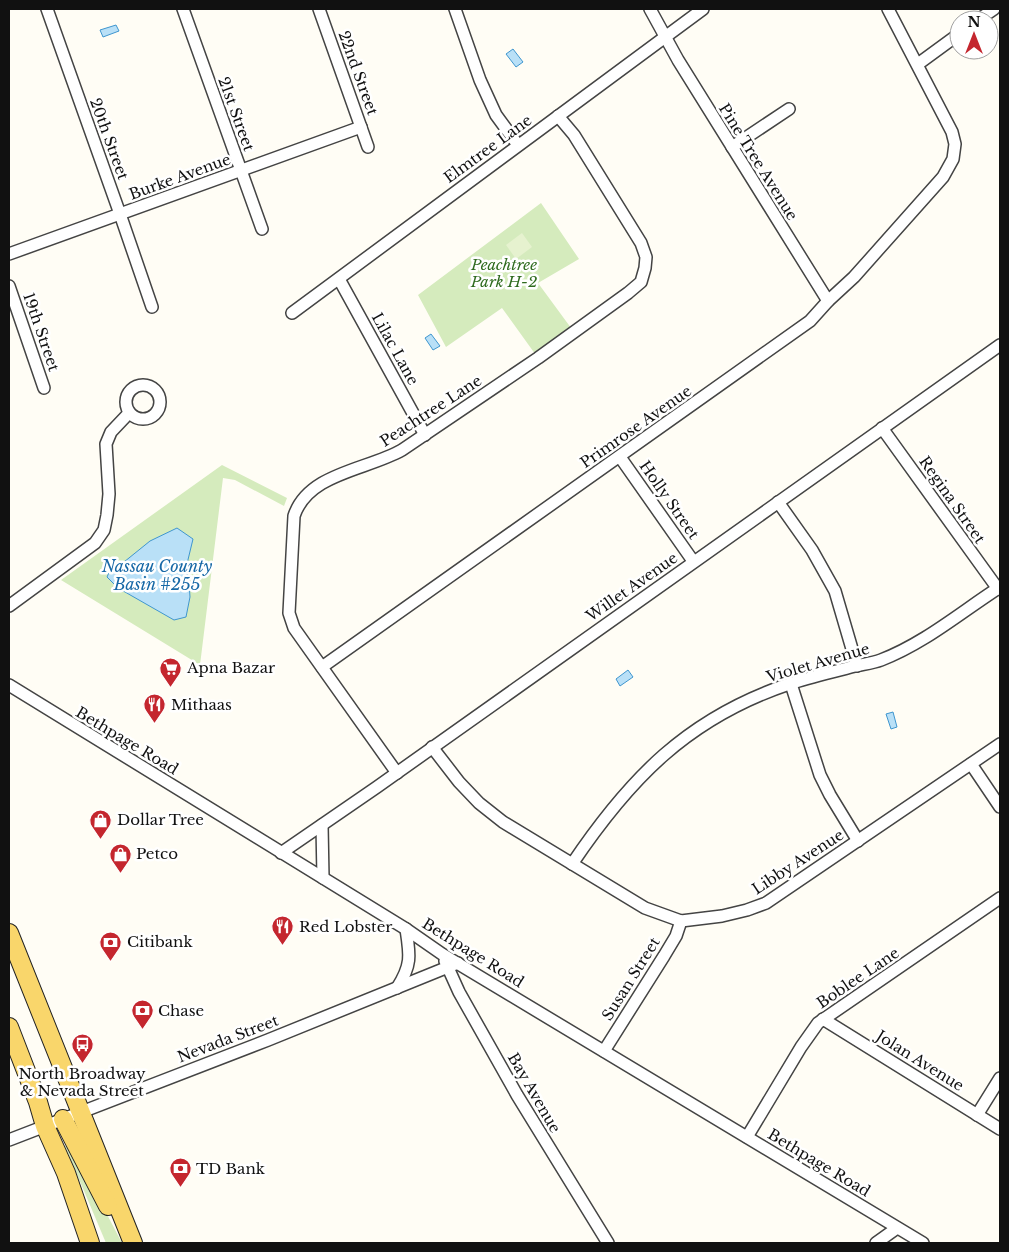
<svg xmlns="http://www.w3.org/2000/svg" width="1009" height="1252" font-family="'Libre Baskerville',serif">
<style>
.green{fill:#d5ebbd}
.pitch{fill:#e6f2cf}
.water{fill:#b9e0f7;stroke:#3f96cf}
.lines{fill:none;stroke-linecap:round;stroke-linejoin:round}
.street-casing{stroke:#444;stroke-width:14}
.primary-casing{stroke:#222;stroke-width:20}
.street{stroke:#fff;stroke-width:11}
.primary{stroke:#f9d66b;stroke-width:18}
.labels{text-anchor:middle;stroke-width:5;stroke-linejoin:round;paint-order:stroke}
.street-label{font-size:15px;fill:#111;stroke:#fff}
.park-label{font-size:15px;font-style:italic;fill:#2f6b1f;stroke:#fff}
.poi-label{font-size:15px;fill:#111;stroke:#fff;text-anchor:start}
.water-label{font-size:16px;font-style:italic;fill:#1768a6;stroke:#fff}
</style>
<rect width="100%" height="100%" fill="#fffdf5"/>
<g class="green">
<polygon points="541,203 579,259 538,283 574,332 538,358 502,308 446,347 418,295"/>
<polygon points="222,465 287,498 284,506 235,480 223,478 200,665 61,580"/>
<polygon points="70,1144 122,1243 106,1243 65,1146"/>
</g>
<polygon class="pitch" points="522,233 532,247 516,259 506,245"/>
<g class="water">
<polygon points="116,25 119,31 103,37 100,30"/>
<polygon points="513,49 523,62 516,67 506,54"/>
<polygon points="431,334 440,346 433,350 425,338"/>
<polygon points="177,528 193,539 186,568 189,582 190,597 186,617 174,620 118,588 107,577 111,568 124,562 150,541"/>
<polygon points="628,670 633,677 620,686 616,679"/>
<polygon points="893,712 897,727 891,729 886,714"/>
</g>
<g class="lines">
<defs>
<g id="street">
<polyline points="47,9 120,214 152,307"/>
<polyline points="183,9 262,229"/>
<polyline points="319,9 368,147"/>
<polyline points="455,9 480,80 496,115 518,145"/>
<polyline points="650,9 678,60 828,301"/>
<polyline points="978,20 994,9"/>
<polyline points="918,64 959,34"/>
<polyline points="732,147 789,109"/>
<polyline points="9,254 361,127"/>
<polyline points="339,279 425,435"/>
<polyline points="9,286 44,388"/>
<polyline points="292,313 703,9"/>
<circle cx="143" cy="402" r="17"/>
<polyline points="882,428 998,589"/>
<polyline points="620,457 693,561"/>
<polyline points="778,502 812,550 835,591 857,666"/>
<polyline points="9,606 95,543 104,530 107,515 109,494 106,444 111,432 129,413"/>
<polyline points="322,667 810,321 828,301 854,277 943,177 953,159 955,144 952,132 888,9"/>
<polyline points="791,684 820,775 830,795 858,841"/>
<polyline points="9,685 406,929 442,954 923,1243"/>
<polyline points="432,747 459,782 479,803 503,822 645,908 681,921 722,916 747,910 766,903 1000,744"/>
<polyline points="971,764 1000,807"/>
<path d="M397,773L294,628L289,613L294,516C308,473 367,470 402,450L538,358L628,293L641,282L645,268L646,257L641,243L574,135L558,116"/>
<polyline points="322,825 323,878"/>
<polyline points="281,853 377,787 1000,345"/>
<path d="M572,864C630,778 688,718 789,684C811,677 833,672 855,666C864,664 873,663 881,660C925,643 961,612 1000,587"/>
<polyline points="445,961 459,992 517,1095 608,1243"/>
<path d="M397,988C412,965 410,955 406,929"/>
<polyline points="823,1019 1000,1129"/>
<polyline points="604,1051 664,956 676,936 681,921"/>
<polyline points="977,1115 1000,1078"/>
<polyline points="747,1137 801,1047 818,1023 1000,898"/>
<polyline points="9,1140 268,1040 458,963"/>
<polyline points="876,1243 897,1228"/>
</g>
<g id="primary">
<polyline points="9,933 133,1243"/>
<polyline points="9,1027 38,1102 45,1126 66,1173 90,1243"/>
<polyline points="63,1119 108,1206"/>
</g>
</defs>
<use href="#street" class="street-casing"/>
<use href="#primary" class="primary-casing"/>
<use href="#street" class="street"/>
<use href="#primary" class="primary"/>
</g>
<defs>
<symbol id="supermarket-pin" viewBox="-11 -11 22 30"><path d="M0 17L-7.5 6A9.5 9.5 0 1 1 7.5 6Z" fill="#c4262e" stroke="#fff"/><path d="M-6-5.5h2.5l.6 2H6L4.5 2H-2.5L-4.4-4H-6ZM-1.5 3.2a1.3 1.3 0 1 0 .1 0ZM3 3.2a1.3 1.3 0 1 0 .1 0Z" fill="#fff"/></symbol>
<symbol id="restaurant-pin" viewBox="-11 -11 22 30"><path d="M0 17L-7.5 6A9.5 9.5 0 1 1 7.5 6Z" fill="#c4262e" stroke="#fff"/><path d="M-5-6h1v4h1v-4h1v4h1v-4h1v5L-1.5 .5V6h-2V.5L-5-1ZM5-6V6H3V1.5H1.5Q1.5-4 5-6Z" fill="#fff"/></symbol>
<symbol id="shop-pin" viewBox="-11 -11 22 30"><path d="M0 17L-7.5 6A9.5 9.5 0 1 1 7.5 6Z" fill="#c4262e" stroke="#fff"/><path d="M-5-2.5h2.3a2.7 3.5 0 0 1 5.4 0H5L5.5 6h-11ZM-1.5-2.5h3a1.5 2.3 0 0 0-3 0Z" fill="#fff"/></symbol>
<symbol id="bank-pin" viewBox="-11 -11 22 30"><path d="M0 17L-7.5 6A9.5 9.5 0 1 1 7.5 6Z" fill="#c4262e" stroke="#fff"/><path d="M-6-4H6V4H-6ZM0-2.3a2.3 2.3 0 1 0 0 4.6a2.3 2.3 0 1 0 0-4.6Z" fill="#fff"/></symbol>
<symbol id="bus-pin" viewBox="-11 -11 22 30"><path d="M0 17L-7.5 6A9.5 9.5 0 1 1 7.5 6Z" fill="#c4262e" stroke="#fff"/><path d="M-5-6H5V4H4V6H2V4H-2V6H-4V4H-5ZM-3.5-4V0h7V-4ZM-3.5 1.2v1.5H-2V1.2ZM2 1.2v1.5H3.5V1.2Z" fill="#fff"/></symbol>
</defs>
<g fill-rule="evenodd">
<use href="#supermarket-pin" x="158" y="656" width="25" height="34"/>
<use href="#restaurant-pin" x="142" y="692" width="25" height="34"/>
<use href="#shop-pin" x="88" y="808" width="25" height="34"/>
<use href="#shop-pin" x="108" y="842" width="25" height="34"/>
<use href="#restaurant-pin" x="270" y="914" width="25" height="34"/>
<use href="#bank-pin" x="98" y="930" width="25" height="34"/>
<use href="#bank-pin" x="130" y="998" width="25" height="34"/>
<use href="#bus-pin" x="70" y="1032" width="25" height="34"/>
<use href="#bank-pin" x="168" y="1156" width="25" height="34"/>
</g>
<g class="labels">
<g class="street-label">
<text transform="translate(358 73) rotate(70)" y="5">22nd Street</text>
<text transform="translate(236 114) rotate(70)" y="5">21st Street</text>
<text transform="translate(109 139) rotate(70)" y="5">20th Street</text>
<text transform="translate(488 149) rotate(-36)" y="5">Elmtree Lane</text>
<text transform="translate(758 162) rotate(58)" y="5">Pine Tree Avenue</text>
<text transform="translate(180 177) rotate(-20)" y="5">Burke Avenue</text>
<text transform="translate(41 332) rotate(71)" y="5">19th Street</text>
<text transform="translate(395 349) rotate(61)" y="5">Lilac Lane</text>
<text transform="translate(431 411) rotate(-33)" y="5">Peachtree Lane</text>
<text transform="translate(636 427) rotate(-35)" y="5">Primrose Avenue</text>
<text transform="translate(669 500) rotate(55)" y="5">Holly Street</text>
<text transform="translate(952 500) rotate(55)" y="5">Regina Street</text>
<text transform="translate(632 587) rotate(-35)" y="5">Willet Avenue</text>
<text transform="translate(818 663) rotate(-16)" y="5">Violet Avenue</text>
<text transform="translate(127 741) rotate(31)" y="5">Bethpage Road</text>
<text transform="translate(798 862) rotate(-33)" y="5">Libby Avenue</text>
<text transform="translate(473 953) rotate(32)" y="5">Bethpage Road</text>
<text transform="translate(858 978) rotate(-34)" y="5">Boblee Lane</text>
<text transform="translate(631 979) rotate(-58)" y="5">Susan Street</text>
<text transform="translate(228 1039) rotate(-21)" y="5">Nevada Street</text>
<text transform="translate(920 1061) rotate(32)" y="5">Jolan Avenue</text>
<text transform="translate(534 1093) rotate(60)" y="5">Bay Avenue</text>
<text transform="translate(819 1163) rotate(31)" y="5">Bethpage Road</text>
</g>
<g class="park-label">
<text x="504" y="270">Peachtree<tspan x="504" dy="17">Park H-2</tspan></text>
</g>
<g class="poi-label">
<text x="187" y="673">Apna Bazar</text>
<text x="171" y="710">Mithaas</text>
<text x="117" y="825">Dollar Tree</text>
<text x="136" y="859">Petco</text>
<text x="299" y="932">Red Lobster</text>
<text x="127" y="947">Citibank</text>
<text x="158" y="1016">Chase</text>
<text x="82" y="1079" text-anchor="middle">North Broadway<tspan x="82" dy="17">&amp; Nevada Street</tspan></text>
<text x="196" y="1174">TD Bank</text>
</g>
<g class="water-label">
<text x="157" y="572">Nassau County<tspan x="157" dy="18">Basin #255</tspan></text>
</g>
</g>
<rect width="1009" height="1252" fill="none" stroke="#111111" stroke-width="20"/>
<g transform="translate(974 35)"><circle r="24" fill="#ffffff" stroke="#a0a0a0"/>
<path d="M0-4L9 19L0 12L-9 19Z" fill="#c4262e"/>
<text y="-8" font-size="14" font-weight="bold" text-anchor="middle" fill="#111111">N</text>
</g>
</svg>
